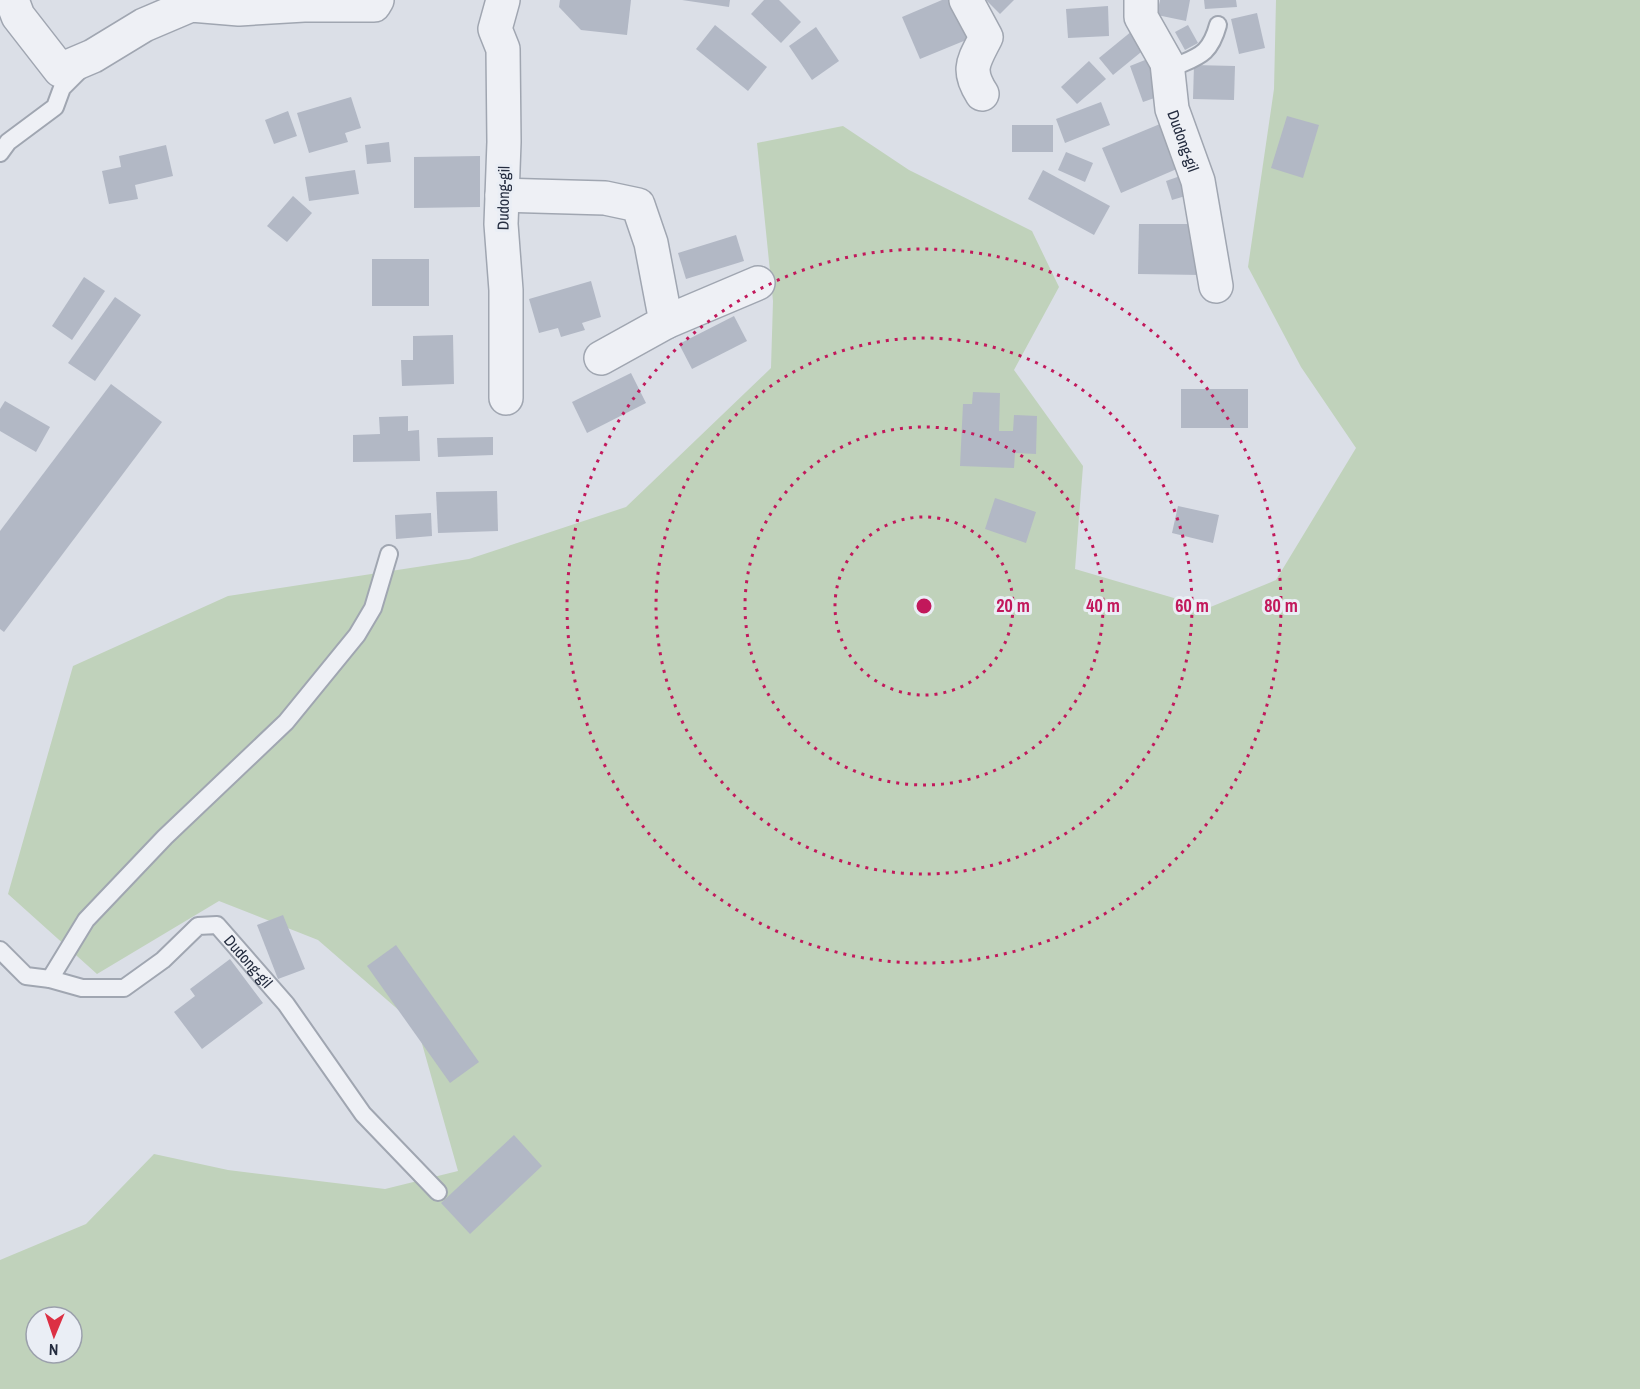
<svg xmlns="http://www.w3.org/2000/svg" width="1640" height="1389" font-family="'Archivo Narrow',sans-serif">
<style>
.green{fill:#c0d2bb;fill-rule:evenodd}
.building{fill:#b2b8c5}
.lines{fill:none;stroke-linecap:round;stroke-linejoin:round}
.lane-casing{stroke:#a0a6b1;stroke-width:20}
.street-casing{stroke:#a0a6b1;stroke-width:36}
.lane{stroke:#eef0f5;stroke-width:16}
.street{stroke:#eef0f5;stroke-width:33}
.ring{fill:none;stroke:#c2185b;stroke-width:3;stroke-dasharray:3 6}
.labels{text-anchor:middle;stroke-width:6;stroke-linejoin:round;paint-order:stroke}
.street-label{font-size:16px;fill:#242c3f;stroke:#eaeef5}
.centre{fill:#c2185b;stroke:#eaeef5;stroke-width:3}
.ring-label{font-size:18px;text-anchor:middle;font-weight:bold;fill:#c2185b;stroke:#eaeef5;stroke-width:6;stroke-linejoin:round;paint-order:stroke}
</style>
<rect width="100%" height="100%" fill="#dbdfe7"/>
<path class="green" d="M1276,0H1640V1389H0V1260L86,1224L154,1154L228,1170L385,1189L458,1171L417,1026L318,940L219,901L97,974L8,894L73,666L228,596L469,559L626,507L771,368L773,301L757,143L843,126L909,170L1032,231L1059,287L1014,370L1083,466L1075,569L1208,608L1276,580L1356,448L1301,367L1248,267L1274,89ZM36,1317H72V1353H36Z"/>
<g class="building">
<polygon points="560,0 631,0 627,35 581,30 559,7"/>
<polygon points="682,0 730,0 729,7"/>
<polygon points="764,0 779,0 801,22 781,43 751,14"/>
<polygon points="942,0 955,0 971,38 920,59 902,17"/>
<polygon points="986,0 1014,0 1000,14"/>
<polygon points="1160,0 1190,0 1186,21 1157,15"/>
<polygon points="1204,0 1236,0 1237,7 1205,9"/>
<polygon points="1108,6 1109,36 1068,38 1066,9"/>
<polygon points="1257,13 1265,48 1239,54 1231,19"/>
<polygon points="715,25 767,67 748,91 696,49"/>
<polygon points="1188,25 1198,43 1185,50 1175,32"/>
<polygon points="816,27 839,61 812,80 789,46"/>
<polygon points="1132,31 1146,48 1113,75 1099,58"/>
<polygon points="1150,58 1163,95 1143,102 1130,66"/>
<polygon points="1089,61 1106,79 1077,104 1061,87"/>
<polygon points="1194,65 1235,66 1234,100 1193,99"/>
<polygon points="351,97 361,128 345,133 348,142 309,153 297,113"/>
<polygon points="1101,102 1110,125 1065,143 1056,119"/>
<polygon points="288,111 297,136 274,144 265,120"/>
<polygon points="1287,116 1319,125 1303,178 1271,168"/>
<polygon points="1160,124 1179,168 1121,193 1102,148"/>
<rect x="1012" y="125" width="41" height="27"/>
<polygon points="389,142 391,162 367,164 365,145"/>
<polygon points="166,145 173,176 135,185 138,199 109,204 102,171 121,167 119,156"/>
<polygon points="1066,152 1093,163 1085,182 1058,170"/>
<polygon points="480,156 480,207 414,208 414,157"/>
<polygon points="355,170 359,194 309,201 305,177"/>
<polygon points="1043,170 1110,206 1094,235 1028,199"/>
<polygon points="1186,174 1192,194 1172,200 1166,181"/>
<polygon points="293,196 312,213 287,242 267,226"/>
<polygon points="1139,224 1201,224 1201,275 1138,274"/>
<polygon points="736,235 744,261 686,279 678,253"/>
<rect x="372" y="259" width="57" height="47"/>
<polygon points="84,277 105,291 72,340 52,326"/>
<polygon points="591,281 601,317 582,323 585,330 561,337 558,328 539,333 529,299"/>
<polygon points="115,297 141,315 95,381 68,363"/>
<polygon points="734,316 747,341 692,369 679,344"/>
<polygon points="453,335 454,384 402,386 401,360 413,360 413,336"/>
<polygon points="631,373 646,403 587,433 572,402"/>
<polygon points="111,384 162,422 4,632 0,629 0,531"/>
<rect x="1181" y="389" width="67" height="39"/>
<polygon points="973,392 1000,393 999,431 1013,431 1014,415 1037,416 1036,454 1015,453 1014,468 960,466 963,404 972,404"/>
<polygon points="5,401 50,427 36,452 0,431 0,409"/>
<polygon points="408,416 408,431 419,430 420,461 353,462 353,435 380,434 379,417"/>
<polygon points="493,437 493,455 438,457 437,438"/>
<polygon points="497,491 498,531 438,533 436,492"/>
<polygon points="995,498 1036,512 1026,543 985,529"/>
<polygon points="1178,506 1219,515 1213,543 1172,533"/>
<polygon points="431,513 432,536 396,539 395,515"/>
<polygon points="283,915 305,969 278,979 257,925"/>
<polygon points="396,945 479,1062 450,1083 367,966"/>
<polygon points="230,959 263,1003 202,1049 174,1012 195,996 190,989"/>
<polygon points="514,1135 542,1166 470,1234 441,1203"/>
</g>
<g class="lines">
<defs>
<g id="lane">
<path d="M1168,70C1196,56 1209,58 1218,25"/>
<polyline points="0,153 8,142 55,107 62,88 80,70"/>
<path id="s1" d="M0,950L26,976L50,979L82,988H124L163,960L198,926L217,925L286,1004L363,1114L438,1192"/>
<polyline points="50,979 86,920 165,837 286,722 357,635 373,608 389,554"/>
</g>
<g id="street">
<polyline points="12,0 18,16 60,70 93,56 144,25 191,5 239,9 304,5 374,5 377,0"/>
<polyline points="503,0 495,29 503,49 504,142 501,224 506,290 506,398"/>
<path d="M966,0L986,37C974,61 966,69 982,94"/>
<path id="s2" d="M1141,0V17L1167,63L1172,109L1198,181L1216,286"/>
<polyline points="502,195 605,198 638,205 651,243 666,322 601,358"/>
<polyline points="666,322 758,283"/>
</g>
</defs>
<use href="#lane" class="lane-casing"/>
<use href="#street" class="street-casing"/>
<use href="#lane" class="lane"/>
<use href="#street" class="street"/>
</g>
<g class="ring">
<circle cx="924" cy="606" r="89"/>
<circle cx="924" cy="606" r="179"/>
<circle cx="924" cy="606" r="268"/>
<circle cx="924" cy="606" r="357"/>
</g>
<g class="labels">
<g class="street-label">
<text dy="6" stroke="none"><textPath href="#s2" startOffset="150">Dudong-gil</textPath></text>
<text transform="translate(503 198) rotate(-89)" y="6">Dudong-gil</text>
<text dy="6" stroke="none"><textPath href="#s1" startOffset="300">Dudong-gil</textPath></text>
</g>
</g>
<circle cx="924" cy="606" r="9" class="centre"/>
<g class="ring-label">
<text x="1013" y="612">20 m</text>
<text x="1103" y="612">40 m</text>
<text x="1192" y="612">60 m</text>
<text x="1281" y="612">80 m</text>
</g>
<g transform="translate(54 1335) rotate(182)"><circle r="28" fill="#eaeef5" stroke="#9ba0ac" stroke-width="1.5"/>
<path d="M0-4.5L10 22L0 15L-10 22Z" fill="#dc3044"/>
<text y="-9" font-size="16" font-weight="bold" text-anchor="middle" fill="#242c3f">N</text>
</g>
</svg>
